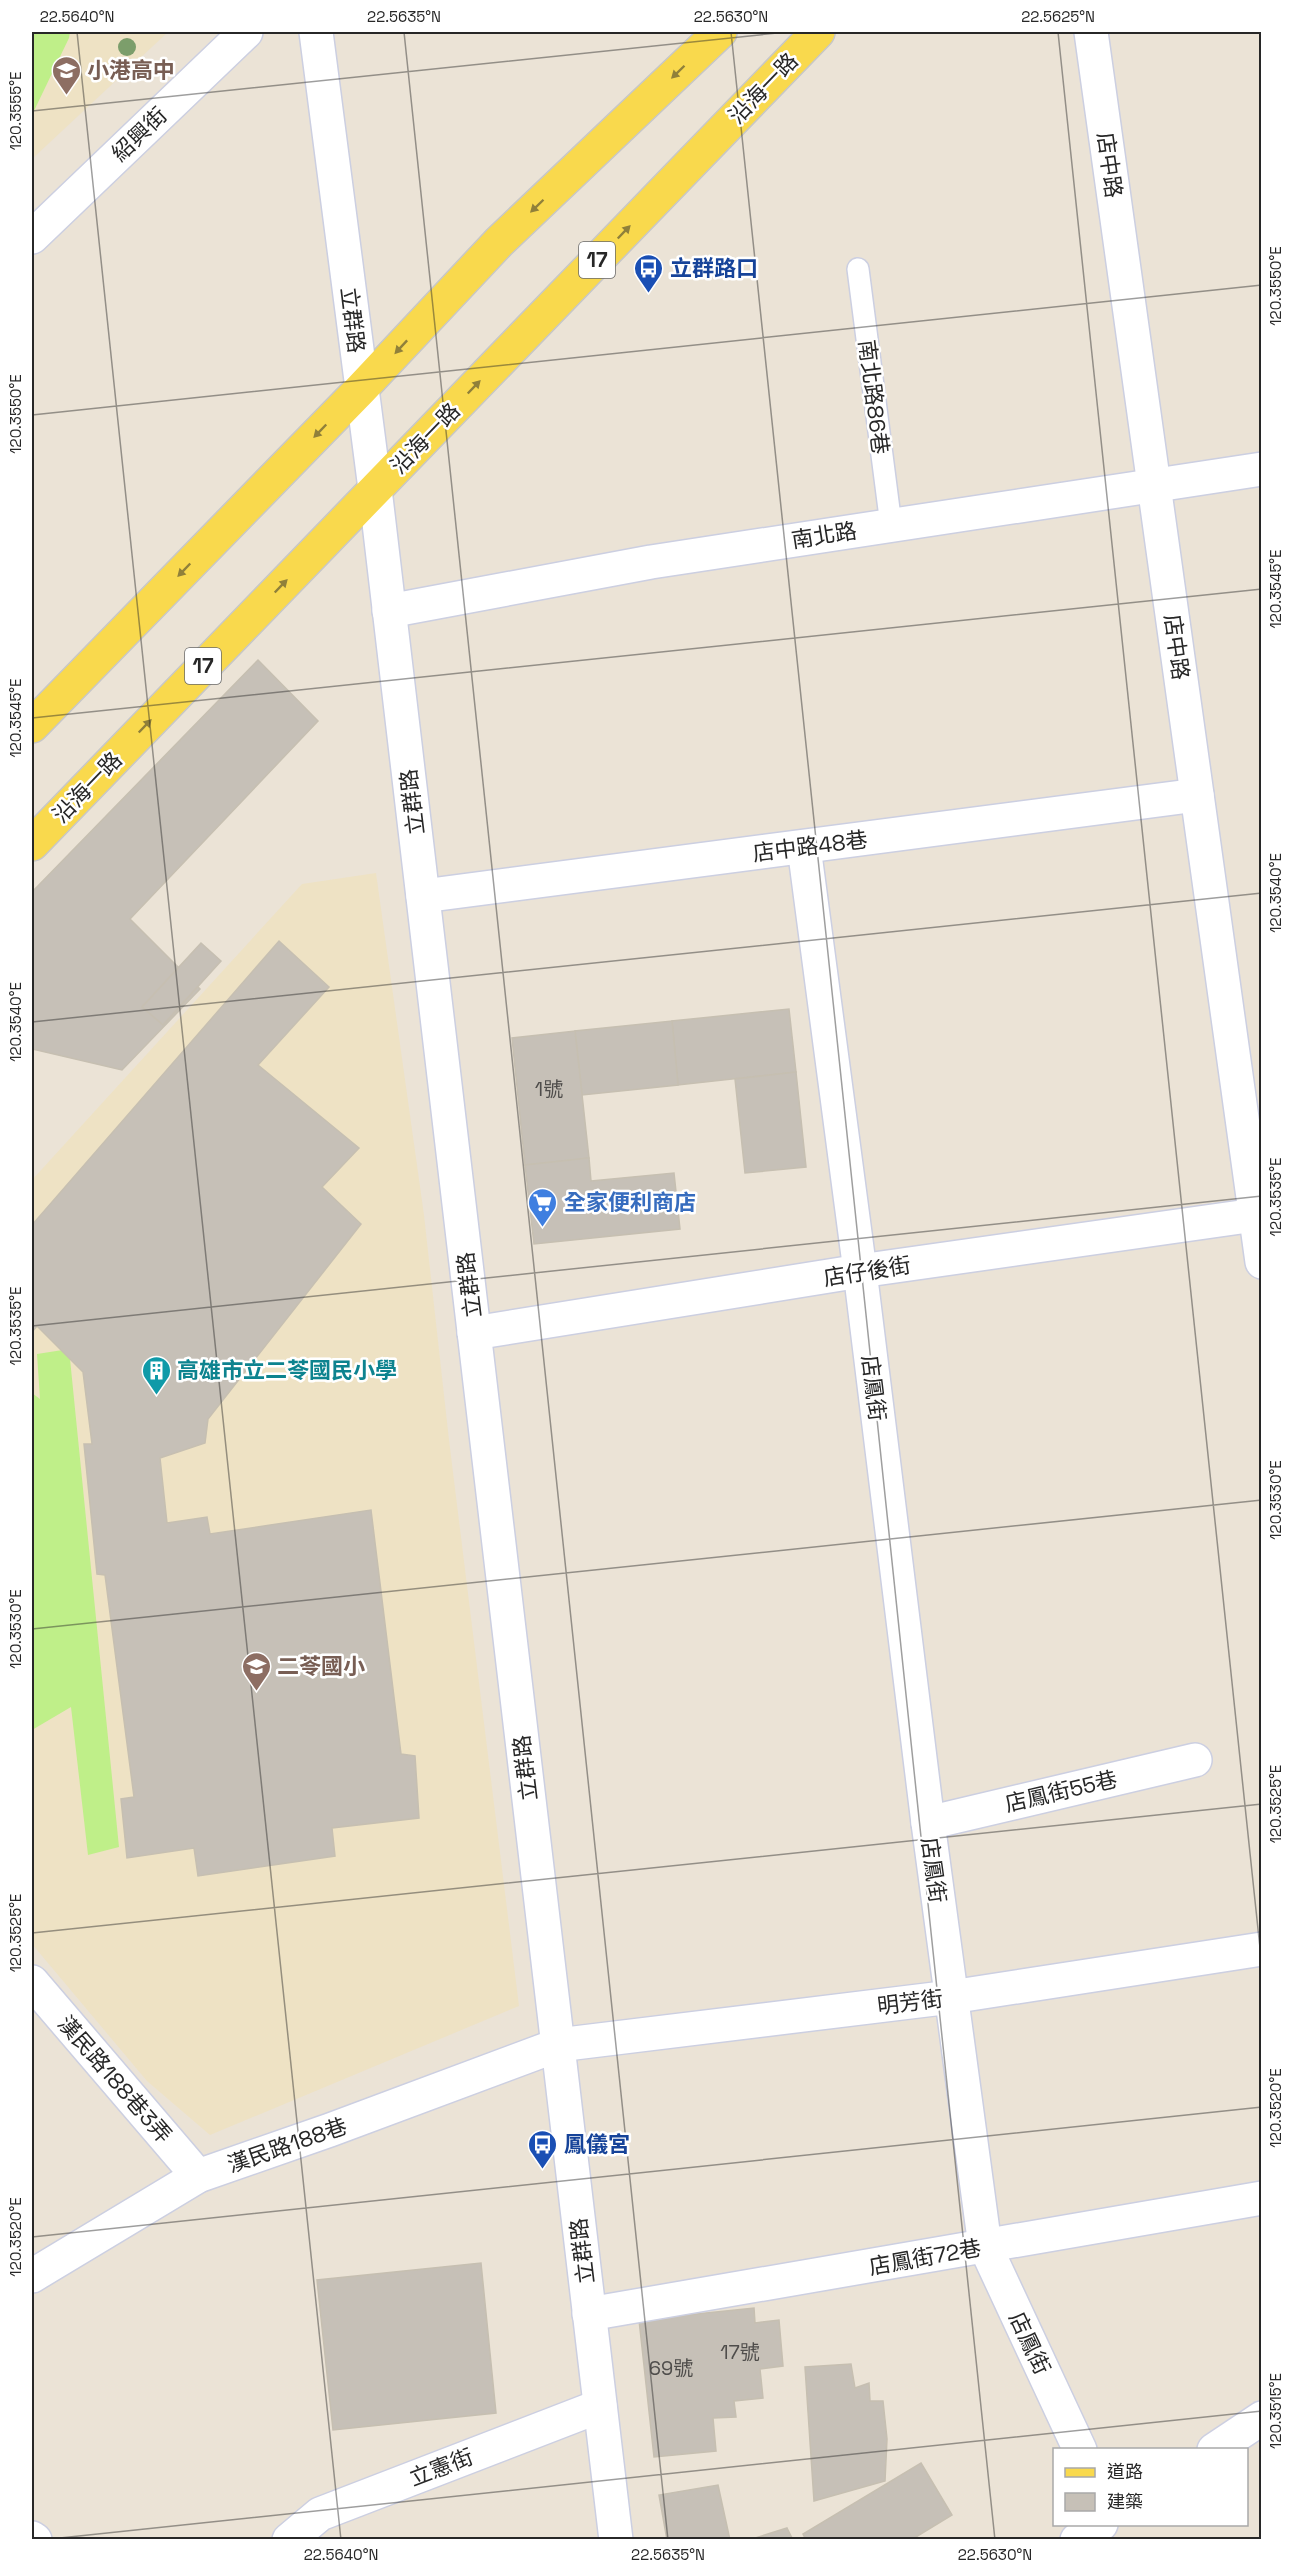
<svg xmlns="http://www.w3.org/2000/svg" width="1293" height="2571" font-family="'Space Grotesk','Noto Sans TC',sans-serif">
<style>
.education{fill:#eee2c4}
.pitch{fill:#bfef89}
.building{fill:#c6c0b7;stroke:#c6bfb1;stroke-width:1.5}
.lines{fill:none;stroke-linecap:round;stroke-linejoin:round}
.service-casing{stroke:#cccfe1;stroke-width:24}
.minor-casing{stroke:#cccfe1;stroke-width:36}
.primary-casing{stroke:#c7c7c7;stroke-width:36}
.service{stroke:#fff;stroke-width:21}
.minor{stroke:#fff;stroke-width:33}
.primary{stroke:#f9d94d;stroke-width:33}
.tree{fill:#7c9e6b}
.oneway{fill:#90803a}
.ticks{fill:none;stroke:#272727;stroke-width:1.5;stroke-opacity:0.45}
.labels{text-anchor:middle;stroke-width:5;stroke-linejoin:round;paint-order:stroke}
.number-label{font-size:20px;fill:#4f4d4b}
.shield{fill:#fff;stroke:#686868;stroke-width:1.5}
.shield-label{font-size:21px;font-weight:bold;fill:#272727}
.education-label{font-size:22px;font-weight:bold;fill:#785e54;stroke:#fff;text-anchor:start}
.street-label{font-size:22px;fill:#272727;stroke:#fff}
.transit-label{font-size:22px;font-weight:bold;fill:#164399;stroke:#fff;text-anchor:start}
.shop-label{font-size:22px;font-weight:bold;fill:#366cbe;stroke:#fff;text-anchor:start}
.culture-label{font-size:22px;font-weight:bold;fill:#0d838f;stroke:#fff;text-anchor:start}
.neatline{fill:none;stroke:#272727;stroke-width:2}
.ticks-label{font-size:15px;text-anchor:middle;fill:#272727}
</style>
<rect width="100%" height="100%" fill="#ebe3d6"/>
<g class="education">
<polygon points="32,32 168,32 32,159"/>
<polygon points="376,873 424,1215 449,1440 519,2006 210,2135 147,2081 32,1944 32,1180 302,884"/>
</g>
<g class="pitch">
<polygon points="32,32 70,32 69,38 32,115"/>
<polygon points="69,1349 119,1847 88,1855 71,1707 32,1730 32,1393 40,1399 37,1354"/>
</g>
<g class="building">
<polygon points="258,660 318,721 130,919 200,989 122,1070 32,1049 32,892"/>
<polygon points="279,941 329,987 258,1065 359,1148 322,1187 361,1224 208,1419 205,1443 160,1458 167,1523 207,1517 210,1534 371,1510 401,1754 415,1756 419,1818 332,1828 335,1856 198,1876 194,1848 127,1858 121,1799 134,1797 105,1575 97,1574 84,1444 92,1444 83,1372 37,1326 32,1332 32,1225"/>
<polygon points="201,943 221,961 163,1025 142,1007"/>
<polygon points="789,1009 796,1072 678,1085 672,1021"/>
<polygon points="672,1021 678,1085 582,1095 575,1031"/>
<polygon points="575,1031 589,1158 525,1165 512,1038"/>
<polygon points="796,1072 806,1167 745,1173 735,1079"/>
<polygon points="589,1158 591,1181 674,1173 680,1229 534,1244 525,1165"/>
<polygon points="481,2263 496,2413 333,2430 317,2280"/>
<polygon points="754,2308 755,2323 779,2320 783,2366 760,2369 763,2398 734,2401 736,2417 713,2418 716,2451 654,2457 639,2320"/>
<polygon points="851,2364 855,2388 869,2383 870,2401 883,2401 887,2439 885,2481 814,2501 805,2367"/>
<polygon points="921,2463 952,2515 911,2540 806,2540 803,2534"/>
<polygon points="718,2485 730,2540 667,2540 659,2495"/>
<polygon points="787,2528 793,2540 749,2540"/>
</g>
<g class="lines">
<defs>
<polyline id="service" points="858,269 891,525"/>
<g id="minor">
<polyline points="316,32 375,489 616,2540"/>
<polyline points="1091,32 1262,1262"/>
<polyline points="32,237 246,32"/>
<polyline points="389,611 651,562 1262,469"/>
<polyline points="804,847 860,1271 928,1823 985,2246 1080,2450"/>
<polyline points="423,896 1197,795"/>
<polyline points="474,1333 860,1271 1262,1214"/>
<polyline points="928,1823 1195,1760"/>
<polyline points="32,1982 198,2176"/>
<polyline points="32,2276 198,2176 330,2130 558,2045 951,1997 1262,1949"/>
<polyline points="589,2314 1262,2198"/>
<polyline points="1214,2450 1262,2418"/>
<polyline points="32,2538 35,2540"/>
<polyline points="289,2540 320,2514 600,2406"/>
<polyline points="1077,2540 1101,2524"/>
</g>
<g id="primary">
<polyline points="32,726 361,389 499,242 720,32"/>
<polyline points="32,844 818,32"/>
</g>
</defs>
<use href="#service" class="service-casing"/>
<use href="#minor" class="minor-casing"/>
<use href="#primary" class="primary-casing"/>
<use href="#service" class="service"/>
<use href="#minor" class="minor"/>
<use href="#primary" class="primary"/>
</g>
<circle class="tree" cx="127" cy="47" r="9"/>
<defs><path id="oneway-solid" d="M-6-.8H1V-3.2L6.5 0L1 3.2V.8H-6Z" transform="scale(1.5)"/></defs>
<g class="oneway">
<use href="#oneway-solid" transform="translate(678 72) rotate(136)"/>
<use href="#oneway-solid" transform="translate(537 206) rotate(136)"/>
<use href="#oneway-solid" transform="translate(624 232) rotate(-46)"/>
<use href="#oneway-solid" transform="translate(401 347) rotate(133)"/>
<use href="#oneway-solid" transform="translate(474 387) rotate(-46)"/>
<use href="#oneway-solid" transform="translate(320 431) rotate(134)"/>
<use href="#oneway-solid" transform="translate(184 570) rotate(134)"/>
<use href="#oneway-solid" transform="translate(281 586) rotate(-46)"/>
<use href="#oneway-solid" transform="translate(145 726) rotate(-46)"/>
</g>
<path class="ticks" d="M77,32L341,2540M404,32L668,2540M731,32L995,2540M1058,32L1262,1967M32,111L787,32M32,415L1262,285M32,718L1262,589M32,1022L1262,893M32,1326L1262,1196M32,1629L1262,1500M32,1933L1262,1804M32,2237L1262,2107M41,2540L1262,2411"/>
<defs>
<symbol id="school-pin" viewBox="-11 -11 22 30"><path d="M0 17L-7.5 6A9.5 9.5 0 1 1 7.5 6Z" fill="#8d6e63" stroke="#fff"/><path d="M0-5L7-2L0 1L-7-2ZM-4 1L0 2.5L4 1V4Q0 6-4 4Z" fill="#fff"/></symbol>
<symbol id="bus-pin" viewBox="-11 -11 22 30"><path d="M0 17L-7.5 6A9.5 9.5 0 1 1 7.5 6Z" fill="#1a4fb4" stroke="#fff"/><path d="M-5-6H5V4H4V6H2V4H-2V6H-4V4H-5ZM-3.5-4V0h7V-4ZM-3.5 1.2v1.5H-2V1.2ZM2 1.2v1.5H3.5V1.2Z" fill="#fff"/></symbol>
<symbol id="supermarket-pin" viewBox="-11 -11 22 30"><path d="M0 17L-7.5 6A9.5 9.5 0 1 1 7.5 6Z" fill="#3f7fe0" stroke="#fff"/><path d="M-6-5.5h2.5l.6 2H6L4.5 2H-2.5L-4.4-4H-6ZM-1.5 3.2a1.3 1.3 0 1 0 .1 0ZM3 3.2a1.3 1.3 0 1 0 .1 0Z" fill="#fff"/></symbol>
<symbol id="building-pin" viewBox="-11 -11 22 30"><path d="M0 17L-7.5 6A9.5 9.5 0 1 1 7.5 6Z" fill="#0f9aa8" stroke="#fff"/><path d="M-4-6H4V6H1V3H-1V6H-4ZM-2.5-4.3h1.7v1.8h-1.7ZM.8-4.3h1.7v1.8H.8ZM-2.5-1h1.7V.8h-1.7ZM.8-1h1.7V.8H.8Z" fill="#fff"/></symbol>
</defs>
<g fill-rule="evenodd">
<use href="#school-pin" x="50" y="54" width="33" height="45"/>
<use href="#bus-pin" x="632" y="252" width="33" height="45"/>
<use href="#supermarket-pin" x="526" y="1186" width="33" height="45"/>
<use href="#building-pin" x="140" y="1354" width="33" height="45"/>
<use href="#school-pin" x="240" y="1650" width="33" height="45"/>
<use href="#bus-pin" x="526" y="2128" width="33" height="45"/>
</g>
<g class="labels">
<g class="number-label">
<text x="549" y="1096">1號</text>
<text x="740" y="2359">17號</text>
<text x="671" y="2375">69號</text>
</g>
<g class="shield">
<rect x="579" y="242" width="36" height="36" rx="4.5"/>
<rect x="185" y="648" width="36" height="36" rx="4.5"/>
</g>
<g class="shield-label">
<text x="597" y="267">17</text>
<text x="203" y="673">17</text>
</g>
<g class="education-label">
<text x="87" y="78">小港高中</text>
<text x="277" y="1674">二苓國小</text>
</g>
<g class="street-label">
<text transform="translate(763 88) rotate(-46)" y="8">沿海一路</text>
<text transform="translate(139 134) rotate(-44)" y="8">紹興街</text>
<text transform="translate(1110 165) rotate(82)" y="8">店中路</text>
<text transform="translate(353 320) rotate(83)" y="8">立群路</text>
<text transform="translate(874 397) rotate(83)" y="8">南北路86巷</text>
<text transform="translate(425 438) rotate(-46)" y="8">沿海一路</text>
<text transform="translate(824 535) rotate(-9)" y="8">南北路</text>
<text transform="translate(1177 647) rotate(82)" y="8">店中路</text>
<text transform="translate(87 787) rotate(-46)" y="8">沿海一路</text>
<text transform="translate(412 802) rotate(-97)" y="8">立群路</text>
<text transform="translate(810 846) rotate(-7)" y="8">店中路48巷</text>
<text transform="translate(867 1271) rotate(-9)" y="8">店仔後街</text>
<text transform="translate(469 1285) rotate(-97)" y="8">立群路</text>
<text transform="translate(874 1388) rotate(83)" y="8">店鳳街</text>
<text transform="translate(525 1768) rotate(-97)" y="8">立群路</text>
<text transform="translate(1061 1791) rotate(-13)" y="8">店鳳街55巷</text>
<text transform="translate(934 1870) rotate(82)" y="8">店鳳街</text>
<text transform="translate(910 2002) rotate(-7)" y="8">明芳街</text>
<text transform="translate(115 2079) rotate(49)" y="8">漢民路188巷3弄</text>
<text transform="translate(287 2145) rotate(-19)" y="8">漢民路188巷</text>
<text transform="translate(582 2251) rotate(-97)" y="8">立群路</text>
<text transform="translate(925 2257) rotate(-10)" y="8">店鳳街72巷</text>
<text transform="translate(1030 2343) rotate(65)" y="8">店鳳街</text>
<text transform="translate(441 2467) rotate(-21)" y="8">立憲街</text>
</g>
<g class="transit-label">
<text x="670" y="276">立群路口</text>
<text x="564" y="2152">鳳儀宮</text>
</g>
<g class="shop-label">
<text x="564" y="1210">全家便利商店</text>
</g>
<g class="culture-label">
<text x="177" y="1378">高雄市立二苓國民小學</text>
</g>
</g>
<rect width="1293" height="2571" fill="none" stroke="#ffffff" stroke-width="66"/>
<rect x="1053" y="2448" width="195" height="78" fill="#ffffff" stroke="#a9a9a9" stroke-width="1.5"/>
<rect x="1065" y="2468" width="30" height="9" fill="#f9d94d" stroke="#a9a9a9" stroke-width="1.5"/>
<text x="1107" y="2478" font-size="18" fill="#272727">道路</text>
<rect x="1065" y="2493" width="30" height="18" fill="#c6c0b7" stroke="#a9a9a9" stroke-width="1.5"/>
<text x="1107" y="2508" font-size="18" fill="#272727">建築</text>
<rect x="33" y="33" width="1227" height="2505" class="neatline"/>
<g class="ticks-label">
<text x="77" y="22">22.5640°N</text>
<text x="404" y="22">22.5635°N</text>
<text x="731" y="22">22.5630°N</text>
<text x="1058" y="22">22.5625°N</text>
<text transform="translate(16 111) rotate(-90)" y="5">120.3555°E</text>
<text transform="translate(1276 286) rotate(-90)" y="5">120.3550°E</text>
<text transform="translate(16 414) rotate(-90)" y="5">120.3550°E</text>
<text transform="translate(1276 589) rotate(-90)" y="5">120.3545°E</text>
<text transform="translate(16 718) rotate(-90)" y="5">120.3545°E</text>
<text transform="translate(1276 893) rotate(-90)" y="5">120.3540°E</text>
<text transform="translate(16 1022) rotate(-90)" y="5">120.3540°E</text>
<text transform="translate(1276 1197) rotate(-90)" y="5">120.3535°E</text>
<text transform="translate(16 1326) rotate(-90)" y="5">120.3535°E</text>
<text transform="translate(1276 1500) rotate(-90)" y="5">120.3530°E</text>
<text transform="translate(16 1629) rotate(-90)" y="5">120.3530°E</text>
<text transform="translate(1276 1804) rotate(-90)" y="5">120.3525°E</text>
<text transform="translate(16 1933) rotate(-90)" y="5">120.3525°E</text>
<text transform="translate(1276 2108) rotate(-90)" y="5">120.3520°E</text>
<text transform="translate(16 2237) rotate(-90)" y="5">120.3520°E</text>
<text transform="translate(1276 2411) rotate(-90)" y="5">120.3515°E</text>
<text x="341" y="2560">22.5640°N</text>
<text x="668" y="2560">22.5635°N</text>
<text x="995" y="2560">22.5630°N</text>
</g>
</svg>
